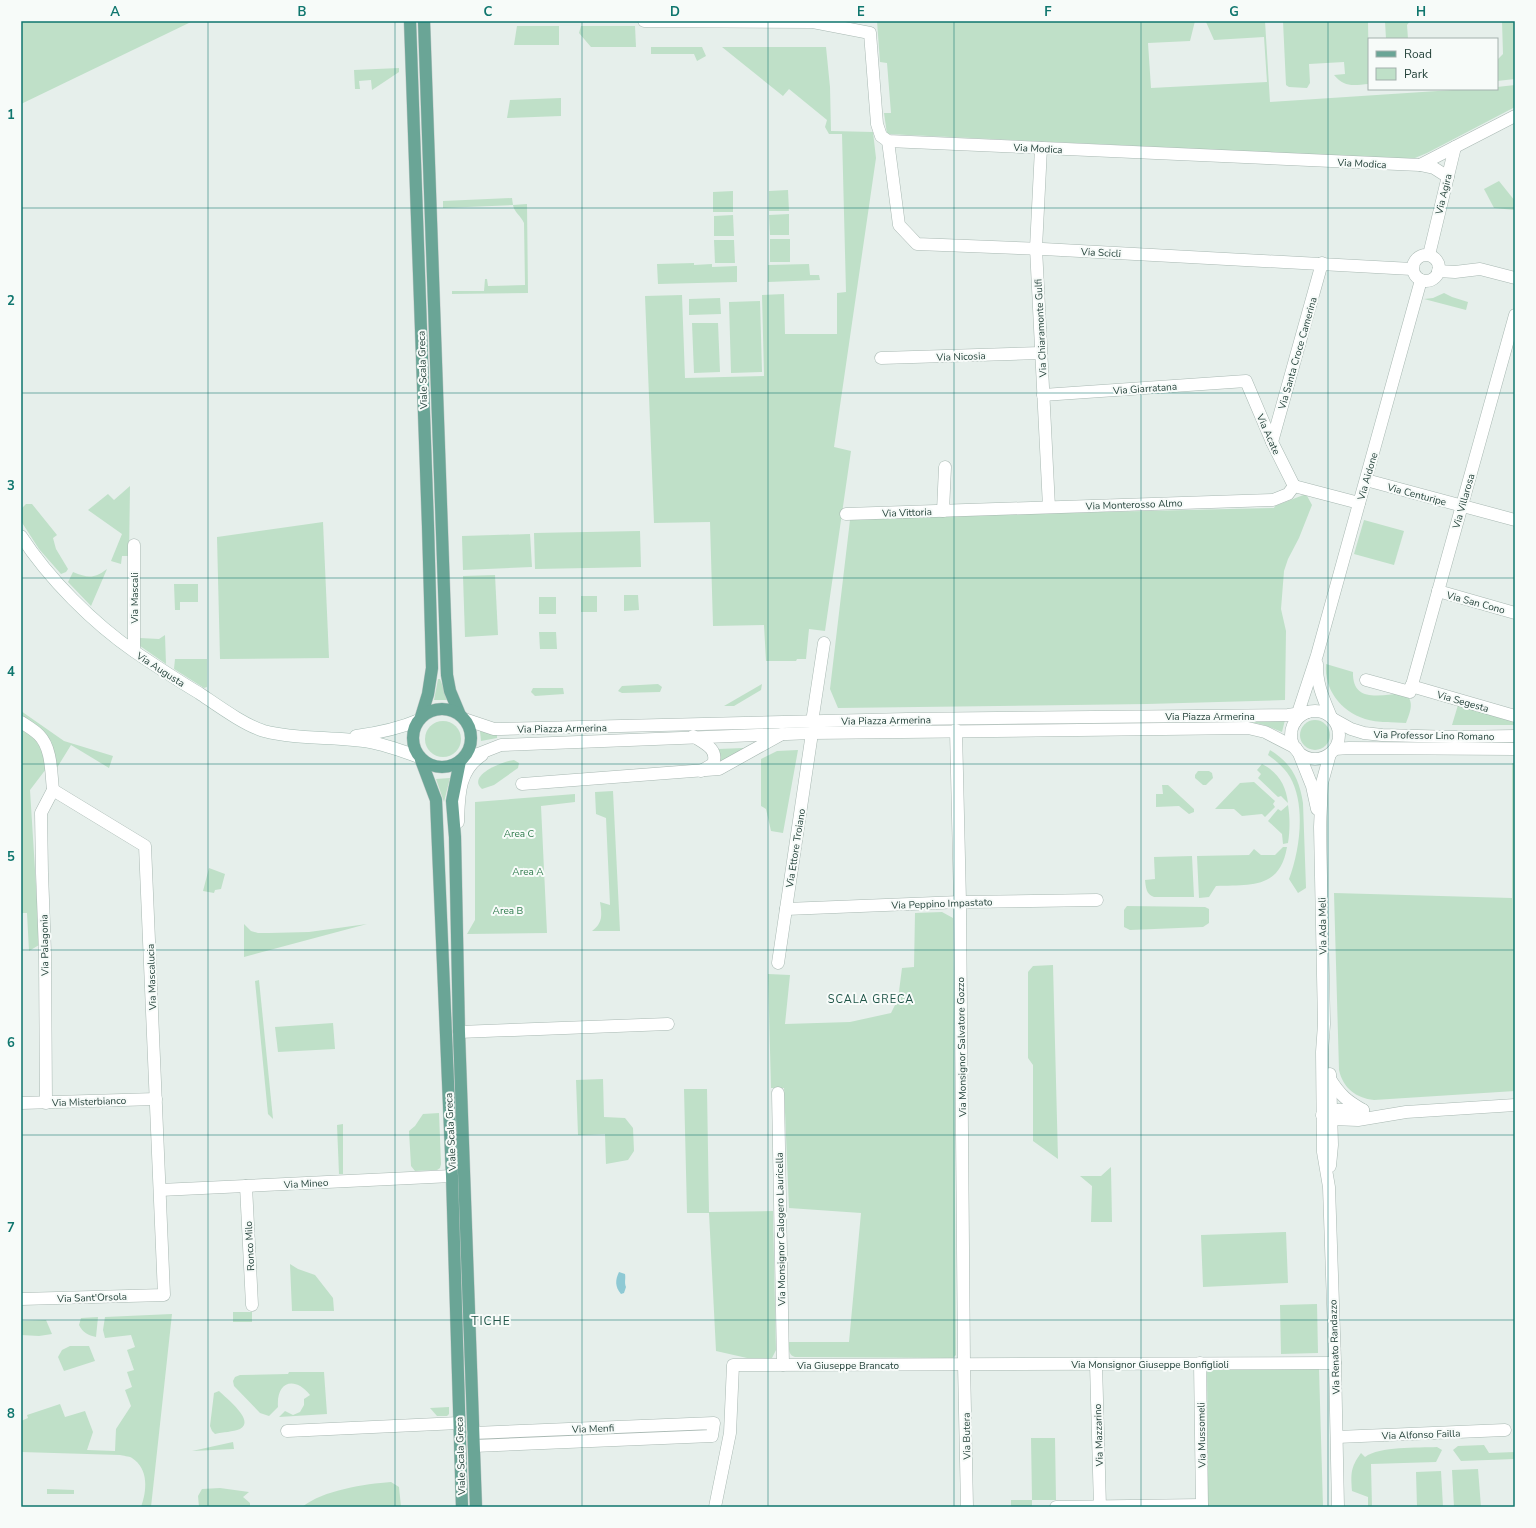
<svg xmlns="http://www.w3.org/2000/svg" width="1536" height="1528" font-family="'Nunito Sans',sans-serif">
<style>
.green{fill:#bfe0c8}
.water{fill:#8ec9d4}
.lines{fill:none;stroke-linecap:round;stroke-linejoin:round}
.minor-casing{stroke:#a8b8b2;stroke-width:13}
.tertiary-casing{stroke:#a8b8b2;stroke-width:13}
.secondary-casing{stroke:#a4bbb3;stroke-width:13}
.primary-casing{stroke:#c2cac8;stroke-width:13}
.minor{stroke:#fff;stroke-width:12}
.tertiary{stroke:#fff;stroke-width:12}
.secondary{stroke:#fff;stroke-width:12}
.primary{stroke:#6aa596;stroke-width:12}
.grid{fill:none;stroke:#0f766e;stroke-width:1;stroke-opacity:0.55}
.labels{text-anchor:middle;stroke-width:4;stroke-linejoin:round;paint-order:stroke}
.street-label{font-size:10px;fill:#24423a;stroke:#f7fbf9}
.park-label{font-size:10px;fill:#2d7a4b;stroke:#f7fbf9}
.neighbourhood-label{font-size:11px;letter-spacing:1px;fill:#1f5548;stroke:#f7fbf9}
.quarter-label{font-size:12px;letter-spacing:1px;fill:#1f5548;stroke:#f7fbf9}
.neatline{fill:none;stroke:#0f766e;stroke-width:1.5}
.grid-label{font-size:13px;text-anchor:middle;font-weight:bold;fill:#0f766e}
</style>
<rect width="100%" height="100%" fill="#e6efeb"/>
<g class="green">
<polygon points="21,21 193,21 21,104"/>
<polygon points="877,21 1195,21 1190,41 1148,43 1151,88 1267,82 1264,37 1214,40 1206,22 1206,21 1265,21 1270,102 1468,89 1497,89 1497,87 1515,85 1515,107 1427,153 1415,158 1407,159 887,134 884,113 891,113 887,63 880,62"/>
<path d="M1283,21H1368L1369,84C1353,85 1345,88 1334,75L1345,74L1344,62L1309,64L1310,83L1307,88L1289,87L1286,85Z"/>
<polygon points="1385,21 1410,21 1407,25 1408,39 1386,39"/>
<polygon points="1502,21 1515,21 1515,79 1497,81 1497,60 1503,54"/>
<polygon points="517,26 559,26 559,45 514,45"/>
<polygon points="581,26 635,26 636,47 591,47 579,33"/>
<polygon points="651,47 702,47 706,56 697,61 694,54 651,54"/>
<polygon points="722,47 826,47 830,87 831,131 873,132 876,158 834,447 851,451 825,631 809,629 806,659 797,659 796,661 766,661 764,625 713,626 710,522 654,523 645,296 682,295 685,378 764,376 762,295 784,294 785,334 837,334 837,293 846,292 842,134 829,134 825,127 827,120 789,89 783,96"/>
<polygon points="399,68 399,72 372,90 371,80 359,81 360,89 355,89 354,70"/>
<polygon points="561,98 561,116 507,118 510,100"/>
<polygon points="1499,181 1515,201 1515,210 1494,208 1484,189"/>
<polygon points="788,190 789,211 769,211 769,191"/>
<polygon points="733,191 733,212 713,212 713,192"/>
<path d="M512,198L513,205L527,204L528,293L452,294V291H484L485,279H487L488,286L525,285L524,223C521,216 514,212 513,205L443,208V201Z"/>
<polygon points="789,214 789,235 770,235 769,215"/>
<polygon points="733,215 734,236 714,236 714,216"/>
<rect x="770" y="239" width="20" height="23"/>
<polygon points="714,240 734,240 735,263 715,263"/>
<polygon points="694,263 694,265 712,264 712,267 737,266 737,282 658,284 657,264"/>
<polygon points="809,264 810,275 819,275 820,280 768,282 768,265"/>
<polygon points="1444,293 1452,297 1468,302 1466,310 1424,299 1433,298"/>
<polygon points="720,298 721,314 689,315 689,299"/>
<polygon points="760,301 762,372 731,373 729,302"/>
<polygon points="692,323 718,323 720,372 694,373"/>
<polygon points="130,486 129,556 122,556 121,564 111,561 122,534 88,510 108,494 114,500"/>
<polygon points="1306,494 1312,505 1299,538 1288,559 1284,571 1281,609 1286,631 1285,700 1147,704 838,708 830,689 850,520 968,515 1274,508 1275,506"/>
<polygon points="26,504 32,504 57,535 53,538 56,549 68,569 66,572 61,574 39,549 21,521 21,509"/>
<polygon points="1364,520 1404,531 1394,565 1354,554"/>
<polygon points="323,522 329,658 220,659 217,537"/>
<polygon points="640,531 641,567 535,569 534,533"/>
<polygon points="530,534 532,567 463,570 462,536"/>
<path d="M107,569L91,606L68,582L73,572C88,578 94,579 107,569Z"/>
<polygon points="495,575 498,635 465,637 463,576"/>
<polygon points="174,584 198,584 198,602 180,602 180,610 175,610"/>
<polygon points="624,595 638,595 639,610 624,611"/>
<rect x="581" y="596" width="16" height="16"/>
<rect x="539" y="597" width="17" height="17"/>
<polygon points="539,632 556,632 557,649 540,649"/>
<polygon points="165,635 166,664 140,646 140,638 159,639"/>
<polygon points="175,659 207,659 207,687 204,688 174,669"/>
<path d="M1326,664L1353,672C1352,705 1384,694 1405,693C1415,702 1410,712 1406,723C1393,722 1378,723 1365,719C1341,711 1324,690 1326,664Z"/>
<polygon points="438,679 440,679 448,700 434,700"/>
<polygon points="658,684 662,687 660,692 622,693 618,691 622,686"/>
<polygon points="762,684 761,690 734,706 724,706"/>
<polygon points="533,688 563,688 564,694 535,696 531,692"/>
<polygon points="1458,705 1515,722 1515,725 1452,725"/>
<polygon points="21,711 64,741 113,756 109,768 71,745 55,771 53,764 21,718"/>
<polygon points="1285,720 1282,732 1264,725 1247,721"/>
<circle cx="1315" cy="735" r="15"/>
<circle cx="443" cy="739" r="18"/>
<polygon points="21,727 41,744 46,769 30,790 39,934 39,945 29,951 27,913 21,913"/>
<polygon points="480,731 497,735 497,738 481,741"/>
<polygon points="743,748 745,749 717,766 718,749"/>
<polygon points="798,750 783,833 771,831 766,809 761,806 761,759 777,751"/>
<path d="M1270,750C1291,763 1299,778 1303,803L1306,888L1298,893L1289,879C1300,850 1306,805 1290,777C1284,767 1276,761 1268,755Z"/>
<path d="M514,760L519,763L518,768L494,785L482,789C466,775 504,761 514,760Z"/>
<path d="M1512,763H1515V1091L1374,1100C1356,1098 1343,1088 1339,1070L1334,893L1512,898Z"/>
<path d="M1262,764C1278,772 1286,785 1288,803L1281,796L1278,797L1258,778L1261,774L1257,770Z"/>
<polygon points="1198,771 1209,771 1212,773 1213,778 1206,785 1203,785 1195,778 1195,775"/>
<polygon points="450,778 444,802 436,779"/>
<polygon points="1254,782 1275,801 1273,804 1275,807 1265,817 1262,814 1242,816 1234,809 1215,809 1240,783"/>
<polygon points="1162,785 1168,785 1194,809 1194,812 1189,814 1179,806 1156,807 1156,794 1163,794"/>
<path d="M613,791L620,931H592C603,923 602,915 600,902L610,905L606,818L596,814L595,792Z"/>
<polygon points="575,794 575,802 541,806 547,933 467,934 475,920 475,802"/>
<path d="M1288,805C1290,818 1290,830 1288,843L1283,844L1282,834L1268,821L1278,809L1281,811Z"/>
<path d="M1283,847H1287C1280,889 1251,885 1216,886L1209,897L1199,898L1197,856L1249,855L1254,849L1261,855H1275Z"/>
<path d="M1192,856L1194,897H1154C1146,894 1146,888 1145,880L1155,879L1154,857Z"/>
<polygon points="209,868 225,874 221,889 215,890 214,893 203,891"/>
<polygon points="1127,906 1205,907 1209,909 1209,923 1203,927 1130,930 1124,927 1124,910"/>
<path d="M942,912L953,918L956,1355L953,1358L795,1357C788,1355 789,1349 789,1342H849L861,1213L789,1208L784,1088H771L768,974L790,975L785,1024L850,1022L891,1013L898,999L902,968L914,967L915,913Z"/>
<polygon points="244,924 251,931 258,933 269,933 309,932 367,924 244,957"/>
<polygon points="1053,965 1058,1159 1033,1141 1033,1065 1028,1058 1028,972 1033,966"/>
<polygon points="259,980 273,1119 268,1114 255,981"/>
<polygon points="333,1023 335,1049 278,1052 275,1027"/>
<polygon points="603,1079 604,1117 625,1118 633,1128 634,1151 628,1160 606,1164 605,1134 578,1135 576,1080"/>
<polygon points="684,1089 707,1089 709,1212 773,1211 776,1350 772,1358 747,1358 716,1351 709,1213 687,1213"/>
<polygon points="439,1113 441,1164 440,1168 437,1170 415,1171 411,1166 409,1131 415,1126 423,1114"/>
<polygon points="343,1124 343,1174 339,1174 337,1125"/>
<polygon points="1111,1167 1112,1222 1091,1222 1092,1186 1080,1176 1101,1176"/>
<polygon points="1286,1232 1288,1283 1203,1287 1201,1235"/>
<polygon points="290,1264 298,1269 315,1275 333,1298 334,1311 292,1311"/>
<polygon points="1317,1304 1318,1353 1281,1354 1280,1305"/>
<rect x="233" y="1312" width="19" height="10"/>
<path d="M172,1314L151,1507H141C147,1491 149,1469 132,1458C129,1456 123,1456 120,1455L21,1452V1421L28,1418L27,1415L60,1404L65,1417L85,1411L93,1432L87,1450L115,1451L116,1429L131,1406L125,1390L132,1387L127,1372L134,1370L127,1350L135,1347L131,1335L105,1338L103,1330L105,1317Z"/>
<path d="M98,1317L96,1337C88,1335 83,1333 79,1325L81,1318Z"/>
<polygon points="46,1320 52,1334 39,1336 21,1335 21,1321"/>
<polygon points="70,1346 89,1346 95,1361 64,1371 58,1357 62,1350"/>
<polygon points="1319,1369 1323,1507 1208,1507 1207,1370"/>
<path d="M289,1372H324L327,1414L279,1417L285,1411L293,1415L300,1412L304,1405V1399L310,1395C295,1376 276,1381 278,1407L269,1416L260,1413L234,1386L233,1381L235,1377L240,1375L288,1374Z"/>
<path d="M219,1391C226,1398 256,1421 240,1429C233,1432 223,1432 215,1434L212,1431L210,1426L214,1393Z"/>
<polygon points="449,1407 449,1414 447,1416 437,1416 430,1408"/>
<polygon points="1031,1438 1055,1438 1056,1500 1032,1500 1032,1507 1011,1507 1011,1500 1032,1500"/>
<polygon points="233,1442 234,1449 192,1451"/>
<polygon points="1484,1445 1489,1453 1515,1452 1515,1459 1461,1461 1453,1450 1458,1446"/>
<path d="M1437,1447L1442,1450L1436,1462L1371,1464L1372,1507H1368V1497L1352,1491C1351,1474 1350,1468 1361,1453L1365,1457C1380,1446 1417,1448 1437,1447Z"/>
<polygon points="1478,1469 1481,1507 1454,1507 1452,1470"/>
<polygon points="1441,1471 1443,1507 1417,1507 1416,1472"/>
<path d="M391,1482L399,1487L401,1507H302C323,1490 365,1484 391,1482Z"/>
<polygon points="220,1488 249,1492 243,1497 250,1503 250,1507 199,1507 198,1496 202,1489"/>
<polygon points="47,1489 74,1490 74,1494 47,1494"/>
</g>
<path class="water" d="M619,1272L625,1274C626,1279 624,1282 626,1287L624,1293L621,1294C615,1287 615,1280 619,1272Z"/>
<g class="lines">
<defs>
<g id="minor">
<polyline points="644,21 813,22 870,33 877,124 881,136 888,141 1420,165 1515,116"/>
<polyline points="888,141 899,225 917,244 1043,249 1412,269"/>
<polyline points="1041,148 1036,248 1049,507"/>
<polyline points="1420,165 1434,168 1448,177"/>
<circle cx="1426" cy="268" r="13"/>
<polyline points="1429,255 1455,147"/>
<polyline points="1438,271 1455,272 1480,269 1515,278"/>
<polyline points="881,358 1041,353"/>
<polyline points="1043,395 1246,381 1272,442 1294,486"/>
<polyline points="1272,442 1322,263"/>
<polyline points="1366,480 1515,520"/>
<polyline points="1294,486 1359,503"/>
<polyline points="943,511 945,467"/>
<polyline points="846,514 1273,500 1288,494 1294,486"/>
<polyline points="134,545 134,651"/>
<polyline points="1438,591 1515,613"/>
<path d="M1317,664C1316,683 1324,700 1331,717"/>
<polyline points="1366,680 1410,692 1515,315"/>
<polyline points="1411,686 1515,716"/>
<path d="M21,722C27,726 34,730 39,735C52,748 51,773 53,790"/>
<polyline points="812,722 824,643"/>
<polyline points="1295,722 1317,655 1421,280"/>
<polyline points="956,730 960,902 964,1364 967,1507"/>
<path d="M693,736C704,743 719,749 713,764L701,771"/>
<polyline points="1298,751 1312,786 1317,809"/>
<polyline points="1330,754 1322,783 1320,827 1324,1024 1322,1052 1323,1152 1329,1187 1335,1363 1338,1507"/>
<polyline points="522,784 719,769 782,734"/>
<polyline points="786,909 960,902 1097,900"/>
<polyline points="778,963 812,733"/>
<polyline points="459,1032 668,1024"/>
<polyline points="1330,1074 1332,1145 1330,1166"/>
<path d="M1330,1079C1340,1095 1347,1101 1363,1110"/>
<polyline points="778,1093 783,1365"/>
<polyline points="21,1103 156,1099"/>
<polyline points="46,1103 45,953 42,873 41,813 53,790"/>
<polyline points="1363,1110 1331,1110 1322,1115 1332,1119 1358,1120 1406,1112 1515,1105"/>
<polyline points="246,1186 252,1305"/>
<polyline points="160,1190 452,1176"/>
<polyline points="21,1299 164,1295 145,846 53,790"/>
<polyline points="1200,1363 1202,1507"/>
<polyline points="1096,1364 1100,1507"/>
<polyline points="287,1431 459,1423"/>
<polyline points="473,1433 714,1423 712,1436 474,1446"/>
<polyline points="1337,1437 1505,1430"/>
<polyline points="715,1507 730,1433 733,1365 1335,1363"/>
<polyline points="1056,1507 1202,1505"/>
</g>
<g id="tertiary">
<circle cx="1315" cy="735" r="24"/>
<polyline points="464,719 494,729 501,729 907,719 1288,715 1308,712"/>
<polyline points="1333,719 1351,729 1364,733 1382,735 1454,737 1515,736"/>
<polyline points="1335,749 1349,748 1515,749"/>
<polyline points="464,758 478,754 501,745 812,733 1248,728 1265,732 1296,748"/>
<path d="M458,822C459,796 458,771 482,755"/>
</g>
<g id="secondary">
<path d="M21,536C49,579 93,623 135,652C156,666 177,680 199,693C217,705 244,725 264,731C298,740 335,736 370,742C387,745 402,751 419,757"/>
<path d="M356,736C378,733 398,729 419,720"/>
</g>
<g id="primary">
<polyline points="410,21 428,526 432,668 428,694 421,717"/>
<polyline points="424,21 447,675 450,691 460,715"/>
<circle cx="442" cy="738" r="29"/>
<polyline points="421,760 436,800 452,1176 462,1507"/>
<polyline points="460,761 452,801 455,837 459,1032 476,1507"/>
</g>
</defs>
<use href="#minor" class="minor-casing"/>
<use href="#tertiary" class="tertiary-casing"/>
<use href="#secondary" class="secondary-casing"/>
<use href="#primary" class="primary-casing"/>
<use href="#minor" class="minor"/>
<use href="#tertiary" class="tertiary"/>
<use href="#secondary" class="secondary"/>
<use href="#primary" class="primary"/>
</g>
<path class="grid" d="M208,21V1507M395,21V1507M582,21V1507M768,21V1507M954,21V1507M1141,21V1507M1328,21V1507M21,208H1515M21,393H1515M21,578H1515M21,764H1515M21,950H1515M21,1135H1515M21,1320H1515"/>
<g class="labels">
<g class="street-label">
<text transform="translate(1038 148) rotate(3)" y="4">Via Modica</text>
<text transform="translate(1362 163) rotate(3)" y="4">Via Modica</text>
<text transform="translate(1443 194) rotate(-76)" y="4">Via Agira</text>
<text transform="translate(1101 252) rotate(3)" y="4">Via Scicli</text>
<text transform="translate(1040 328) rotate(-93)" y="4">Via Chiaramonte Gulfi</text>
<text transform="translate(1297 353) rotate(-74)" y="4">Via Santa Croce Camerina</text>
<text transform="translate(961 356) rotate(-2)" y="4">Via Nicosia</text>
<text transform="translate(422 370) rotate(-92)" y="4">Viale Scala Greca</text>
<text transform="translate(1145 388) rotate(-4)" y="4">Via Giarratana</text>
<text transform="translate(1269 434) rotate(66)" y="4">Via Acate</text>
<text transform="translate(1367 476) rotate(-74)" y="4">Via Aidone</text>
<text transform="translate(1417 494) rotate(15)" y="4">Via Centuripe</text>
<text transform="translate(1463 501) rotate(-74)" y="4">Via Villarosa</text>
<text transform="translate(1134 504) rotate(-2)" y="4">Via Monterosso Almo</text>
<text transform="translate(907 512) rotate(-2)" y="4">Via Vittoria</text>
<text transform="translate(134 598) rotate(-90)" y="4">Via Mascali</text>
<text transform="translate(1476 602) rotate(15)" y="4">Via San Cono</text>
<text transform="translate(161 669) rotate(33)" y="4">Via Augusta</text>
<text transform="translate(1463 701) rotate(16)" y="4">Via Segesta</text>
<text x="1210" y="720">Via Piazza Armerina</text>
<text transform="translate(886 720) rotate(-1)" y="4">Via Piazza Armerina</text>
<text transform="translate(562 728) rotate(-1)" y="4">Via Piazza Armerina</text>
<text transform="translate(1434 735) rotate(1)" y="4">Via Professor Lino Romano</text>
<text transform="translate(795 848) rotate(-81)" y="4">Via Ettore Troiano</text>
<text transform="translate(942 903) rotate(-2)" y="4">Via Peppino Impastato</text>
<text transform="translate(1322 926) rotate(-91)" y="4">Via Ada Meli</text>
<text transform="translate(44 945) rotate(-91)" y="4">Via Palagonia</text>
<text transform="translate(151 977) rotate(-92)" y="4">Via Mascalucia</text>
<text transform="translate(961 1047) rotate(-91)" y="4">Via Monsignor Salvatore Gozzo</text>
<text transform="translate(89 1101) rotate(-2)" y="4">Via Misterbianco</text>
<text transform="translate(450 1132) rotate(-93)" y="4">Viale Scala Greca</text>
<text transform="translate(306 1183) rotate(-3)" y="4">Via Mineo</text>
<text transform="translate(780 1229) rotate(-91)" y="4">Via Monsignor Calogero Lauricella</text>
<text transform="translate(249 1246) rotate(-93)" y="4">Ronco Milo</text>
<text transform="translate(92 1297) rotate(-2)" y="4">Via Sant'Orsola</text>
<text transform="translate(1334 1347) rotate(-92)" y="4">Via Renato Randazzo</text>
<text x="1150" y="1368">Via Monsignor Giuseppe Bonfiglioli</text>
<text x="848" y="1369">Via Giuseppe Brancato</text>
<text transform="translate(593 1428) rotate(-2)" y="4">Via Menfi</text>
<text transform="translate(1421 1434) rotate(-2)" y="4">Via Alfonso Failla</text>
<text transform="translate(1098 1435) rotate(-92)" y="4">Via Mazzarino</text>
<text transform="translate(1201 1435) rotate(-91)" y="4">Via Mussomeli</text>
<text transform="translate(966 1436) rotate(-91)" y="4">Via Butera</text>
<text transform="translate(460 1456) rotate(-92)" y="4">Viale Scala Greca</text>
</g>
<g class="park-label">
<text x="519" y="837">Area C</text>
<text x="528" y="875">Area A</text>
<text x="508" y="914">Area B</text>
</g>
<g class="neighbourhood-label">
<text x="871" y="1003">SCALA GRECA</text>
</g>
<g class="quarter-label">
<text x="491" y="1325">TICHE</text>
</g>
</g>
<rect width="1536" height="1528" fill="none" stroke="#f7fbf9" stroke-width="44"/>
<rect x="1368" y="38" width="130" height="52" fill="#f7fbf9" stroke="#a3b1ad"/>
<rect x="1376" y="51" width="20" height="6" fill="#6aa596" stroke="#a3b1ad"/>
<text x="1404" y="58" font-size="12" fill="#24423a">Road</text>
<rect x="1376" y="68" width="20" height="12" fill="#bfe0c8" stroke="#a3b1ad"/>
<text x="1404" y="78" font-size="12" fill="#24423a">Park</text>
<rect x="22" y="22" width="1492" height="1484" class="neatline"/>
<g class="grid-label">
<text x="115" y="16">A</text>
<text x="302" y="16">B</text>
<text x="488" y="16">C</text>
<text x="675" y="16">D</text>
<text x="861" y="16">E</text>
<text x="1048" y="16">F</text>
<text x="1234" y="16">G</text>
<text x="1421" y="16">H</text>
<text x="11" y="119">1</text>
<text x="11" y="305">2</text>
<text x="11" y="490">3</text>
<text x="11" y="676">4</text>
<text x="11" y="861">5</text>
<text x="11" y="1047">6</text>
<text x="11" y="1232">7</text>
<text x="11" y="1418">8</text>
</g>
</svg>
